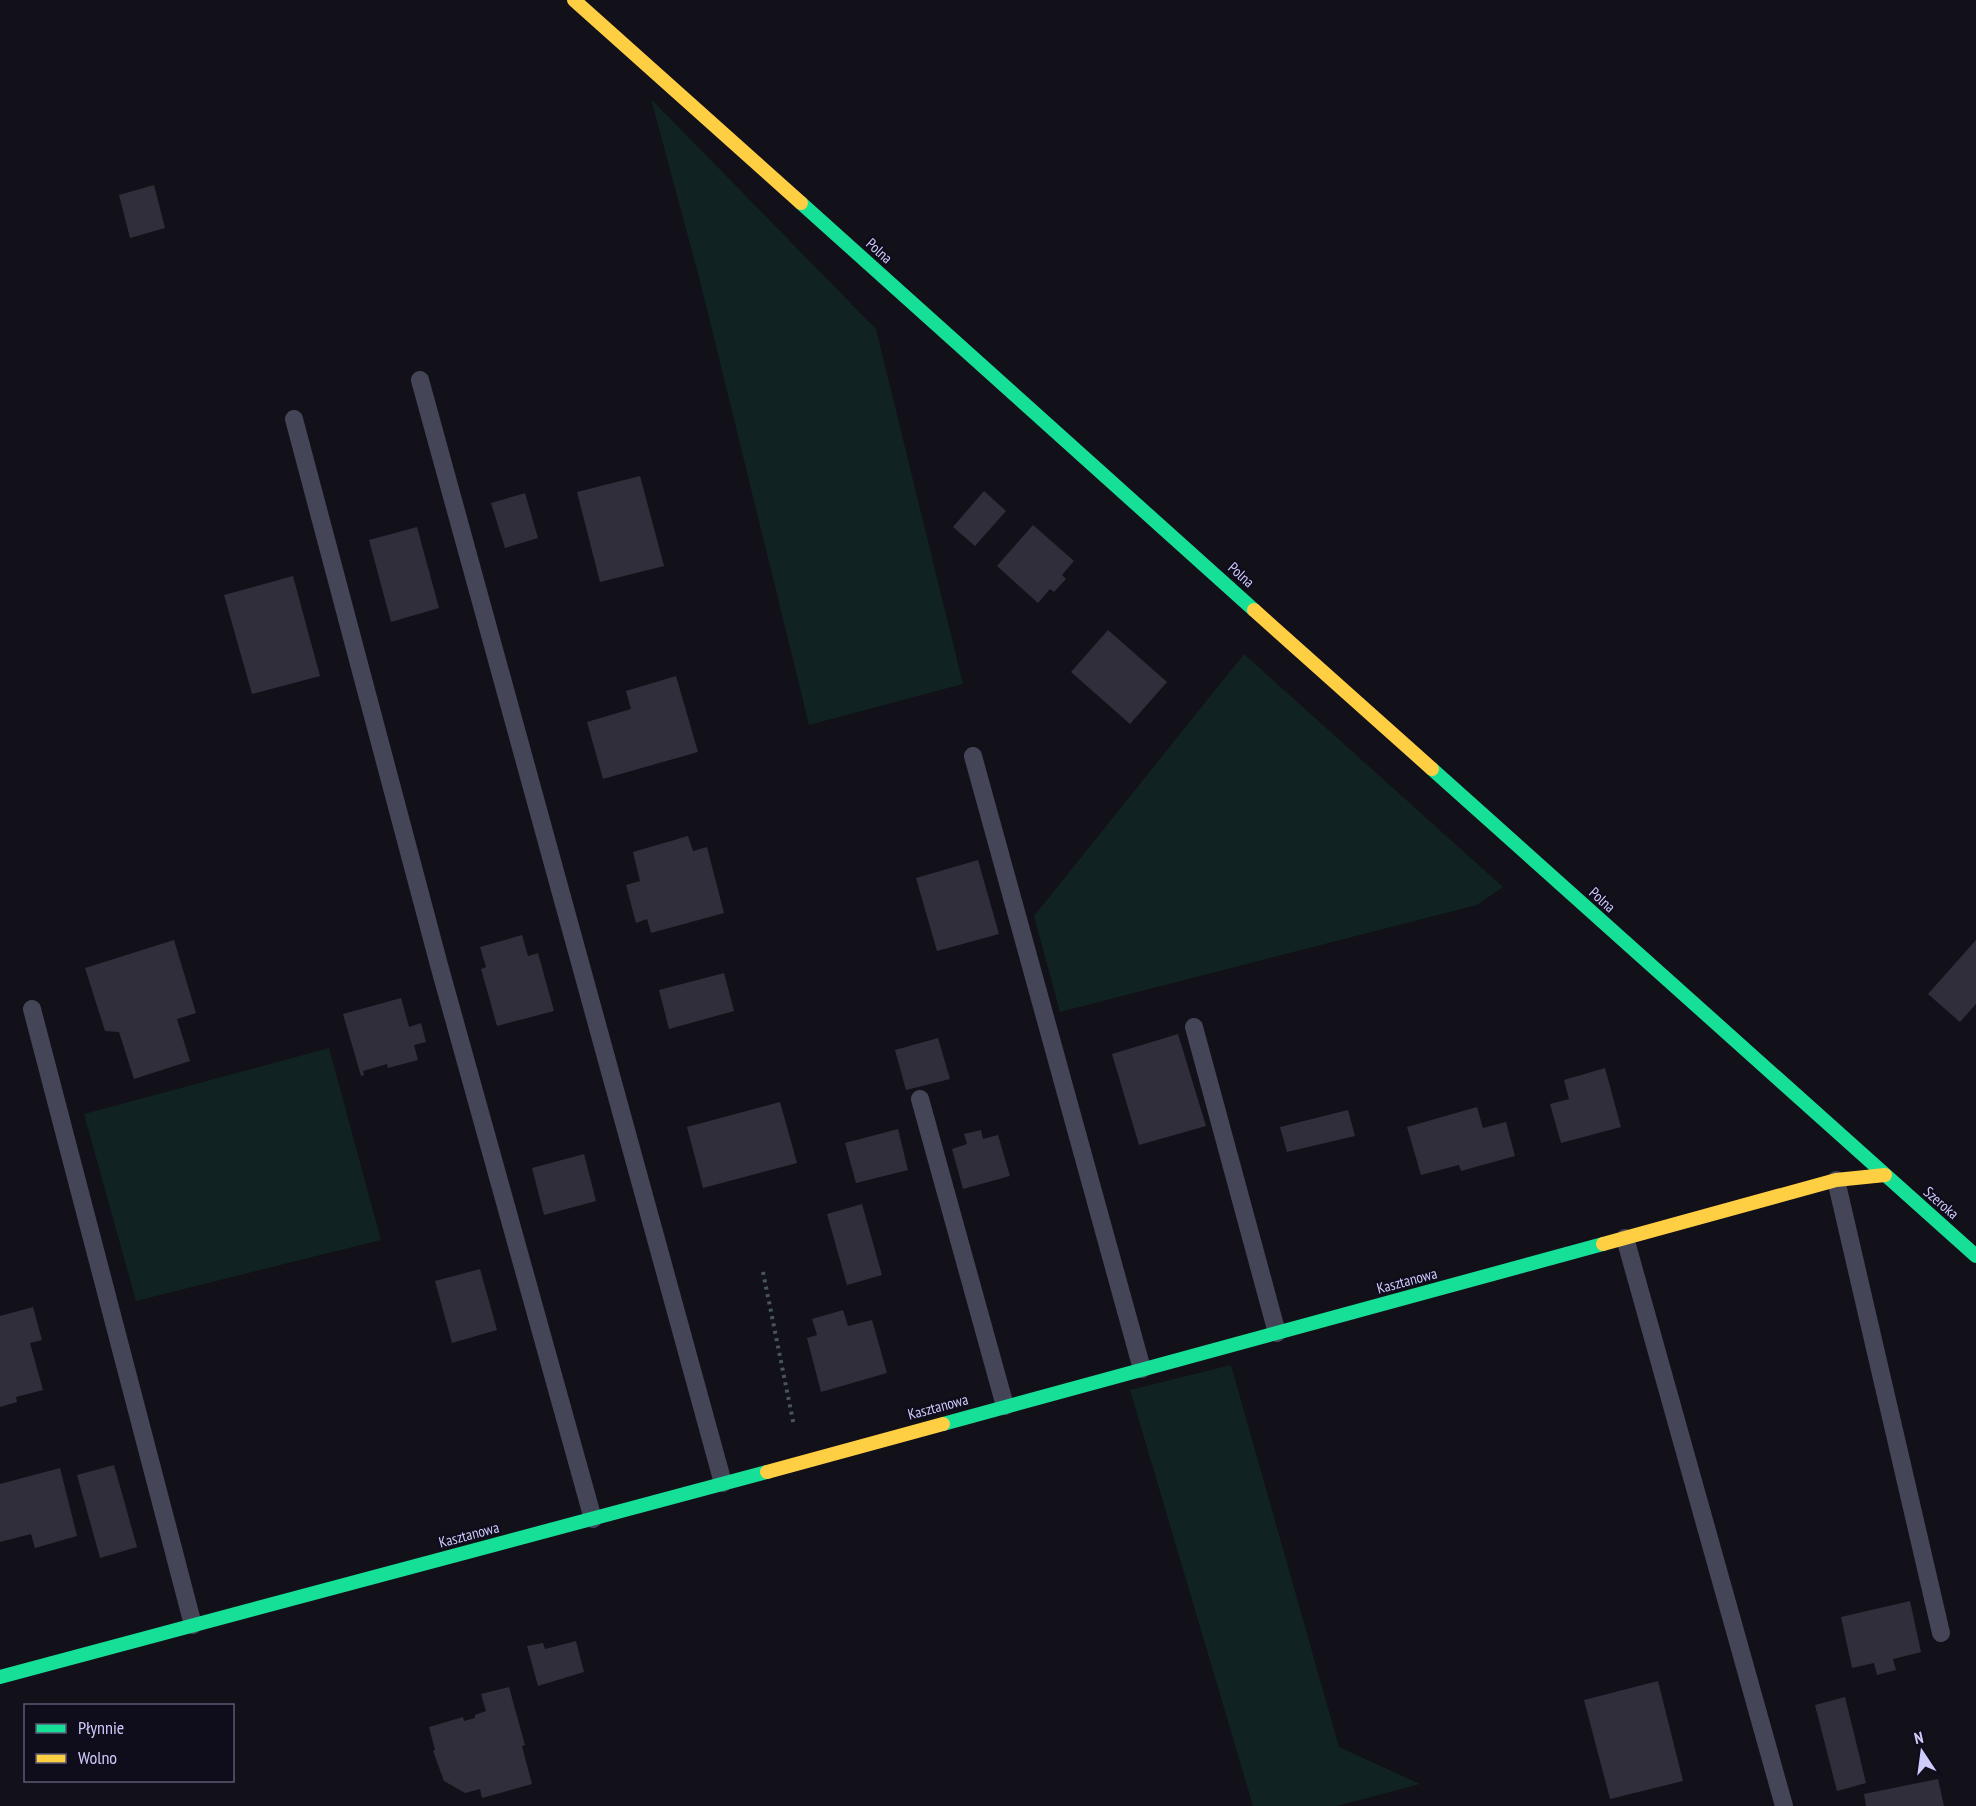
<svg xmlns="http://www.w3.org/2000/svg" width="1976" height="1806" font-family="'PT Sans Narrow',sans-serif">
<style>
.green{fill:#102222}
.building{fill:#302e3a}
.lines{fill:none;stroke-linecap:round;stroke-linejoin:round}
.path{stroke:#48555f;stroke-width:4;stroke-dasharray:3 4.5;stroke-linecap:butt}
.lane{stroke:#454558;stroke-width:18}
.fast{stroke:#16e098;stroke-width:14}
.slow{stroke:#ffcf43;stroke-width:14}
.labels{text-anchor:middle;stroke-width:5;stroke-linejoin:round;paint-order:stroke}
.street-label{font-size:15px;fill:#cfcbfb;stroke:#0f0d1c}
</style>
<rect width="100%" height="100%" fill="#121018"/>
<g class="green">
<polygon points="651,99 876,329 963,684 809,725 700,281"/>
<polygon points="1244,654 1503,887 1477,905 1060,1012 1034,916"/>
<polygon points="329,1048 381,1240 136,1301 84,1114"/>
<polygon points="1231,1365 1339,1747 1420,1784 1337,1806 1253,1806 1130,1390"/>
</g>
<g class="building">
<polygon points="154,185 165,228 130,238 119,195"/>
<polygon points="640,476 664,566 600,582 577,492"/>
<polygon points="984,491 1006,511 975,546 953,527"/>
<polygon points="525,493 538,538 505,548 491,503"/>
<polygon points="1033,525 1074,561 1062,575 1066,579 1054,592 1050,589 1038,603 997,566"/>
<polygon points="417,527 439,608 391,622 369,540"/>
<polygon points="293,576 320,676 252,694 224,595"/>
<polygon points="1108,630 1167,682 1130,724 1071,672"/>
<polygon points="676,676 698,752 603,779 587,722 631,709 626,691"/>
<polygon points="688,836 693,851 707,847 724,913 651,933 647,919 636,923 626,885 640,881 633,852"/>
<polygon points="978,860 999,934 937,951 916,878"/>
<polygon points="522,935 528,956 538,953 554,1011 497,1026 481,969 486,967 480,947"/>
<polygon points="174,940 196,1013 177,1019 190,1061 134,1079 119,1032 105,1031 85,968"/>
<polygon points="1976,940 1976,1004 1960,1022 1928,994"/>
<polygon points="724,973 734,1011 669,1029 659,990"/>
<polygon points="401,998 409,1027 421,1023 426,1042 414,1045 418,1060 388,1068 387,1064 363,1071 364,1075 361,1076 343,1014"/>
<polygon points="1178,1034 1206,1126 1139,1145 1112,1054"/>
<polygon points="938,1038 950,1079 906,1090 895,1050"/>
<polygon points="1605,1068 1621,1127 1561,1143 1550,1104 1569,1099 1564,1080"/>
<polygon points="780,1102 797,1163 703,1188 687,1127"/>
<polygon points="1477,1107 1483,1128 1506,1122 1515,1156 1461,1171 1459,1165 1421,1175 1407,1127"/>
<polygon points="1348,1110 1355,1136 1287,1152 1280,1127"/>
<polygon points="898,1129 908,1170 856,1183 845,1143"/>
<polygon points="981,1130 983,1139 998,1135 1010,1176 963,1189 952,1149 967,1144 964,1134"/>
<polygon points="584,1154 596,1201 544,1215 532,1168"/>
<polygon points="862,1204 882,1275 847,1285 827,1214"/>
<polygon points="480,1269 497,1330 452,1343 435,1281"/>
<polygon points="33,1307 42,1340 30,1343 43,1390 16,1397 17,1402 0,1407 0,1316"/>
<polygon points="843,1310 848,1326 872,1320 887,1373 821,1392 807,1338 817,1335 812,1319"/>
<polygon points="114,1465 137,1547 100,1558 77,1475"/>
<polygon points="60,1468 77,1536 35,1548 31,1534 0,1542 0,1484"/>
<polygon points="1910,1601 1921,1652 1893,1659 1896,1670 1877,1675 1874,1663 1852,1668 1841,1617"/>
<polygon points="576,1641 584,1672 538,1686 527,1646 543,1643 545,1649"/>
<polygon points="1658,1681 1683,1781 1610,1799 1584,1700"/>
<polygon points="509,1687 525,1745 522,1746 532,1784 482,1798 480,1789 465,1793 444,1781 433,1751 435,1750 429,1727 463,1717 464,1721 475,1718 475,1715 486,1711 481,1694"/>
<polygon points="1845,1697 1866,1783 1837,1791 1815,1705"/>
<polygon points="1938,1779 1944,1806 1866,1806 1864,1794"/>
</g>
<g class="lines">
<polyline class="path" points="763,1272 794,1426"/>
<g class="lane">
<polyline points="420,380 723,1483"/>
<polyline points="294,419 439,965 593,1519"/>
<polyline points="973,756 1142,1369"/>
<polyline points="32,1009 193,1625"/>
<polyline points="1194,1027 1277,1333"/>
<polyline points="920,1099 1005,1406"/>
<polyline points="1836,1180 1941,1633"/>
<polyline points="1625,1238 1784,1806"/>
</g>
<g class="fast">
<polyline points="801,203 1254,610"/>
<polyline points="1432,769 1976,1256"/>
<polyline points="943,1424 1603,1244"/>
<polyline points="0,1677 767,1472"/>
</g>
<g class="slow">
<polyline points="574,0 801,203"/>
<polyline points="1254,610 1432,769"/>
<polyline points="1603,1244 1836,1180 1885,1175"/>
<polyline points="767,1472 943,1424"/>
</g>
</g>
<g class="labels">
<g class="street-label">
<text transform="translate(879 251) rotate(42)" y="5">Polna</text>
<text transform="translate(1241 575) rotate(42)" y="5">Polna</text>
<text transform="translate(1602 900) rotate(42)" y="5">Polna</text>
<text transform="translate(1941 1203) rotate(41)" y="5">Szeroka</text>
<text transform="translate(1407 1281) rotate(-15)" y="5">Kasztanowa</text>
<text transform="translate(938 1407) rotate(-15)" y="5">Kasztanowa</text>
<text transform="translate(469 1535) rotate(-15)" y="5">Kasztanowa</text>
</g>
</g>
<rect x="24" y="1704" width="210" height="78" fill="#0f0d1c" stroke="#5c5975" stroke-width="1.5"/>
<rect x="36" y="1724" width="30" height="9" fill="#16e098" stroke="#5c5975" stroke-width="1.5"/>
<text x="78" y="1734" font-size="18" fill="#cfcbfb">Płynnie</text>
<rect x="36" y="1754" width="30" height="9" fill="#ffcf43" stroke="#5c5975" stroke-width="1.5"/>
<text x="78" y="1764" font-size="18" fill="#cfcbfb">Wolno</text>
<g transform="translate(1922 1752) rotate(347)" stroke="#0f0d1c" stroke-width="4.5" paint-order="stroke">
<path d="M0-4.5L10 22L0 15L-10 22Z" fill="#cfcbfb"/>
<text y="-9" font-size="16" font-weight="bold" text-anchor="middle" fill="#cfcbfb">N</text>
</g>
</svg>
